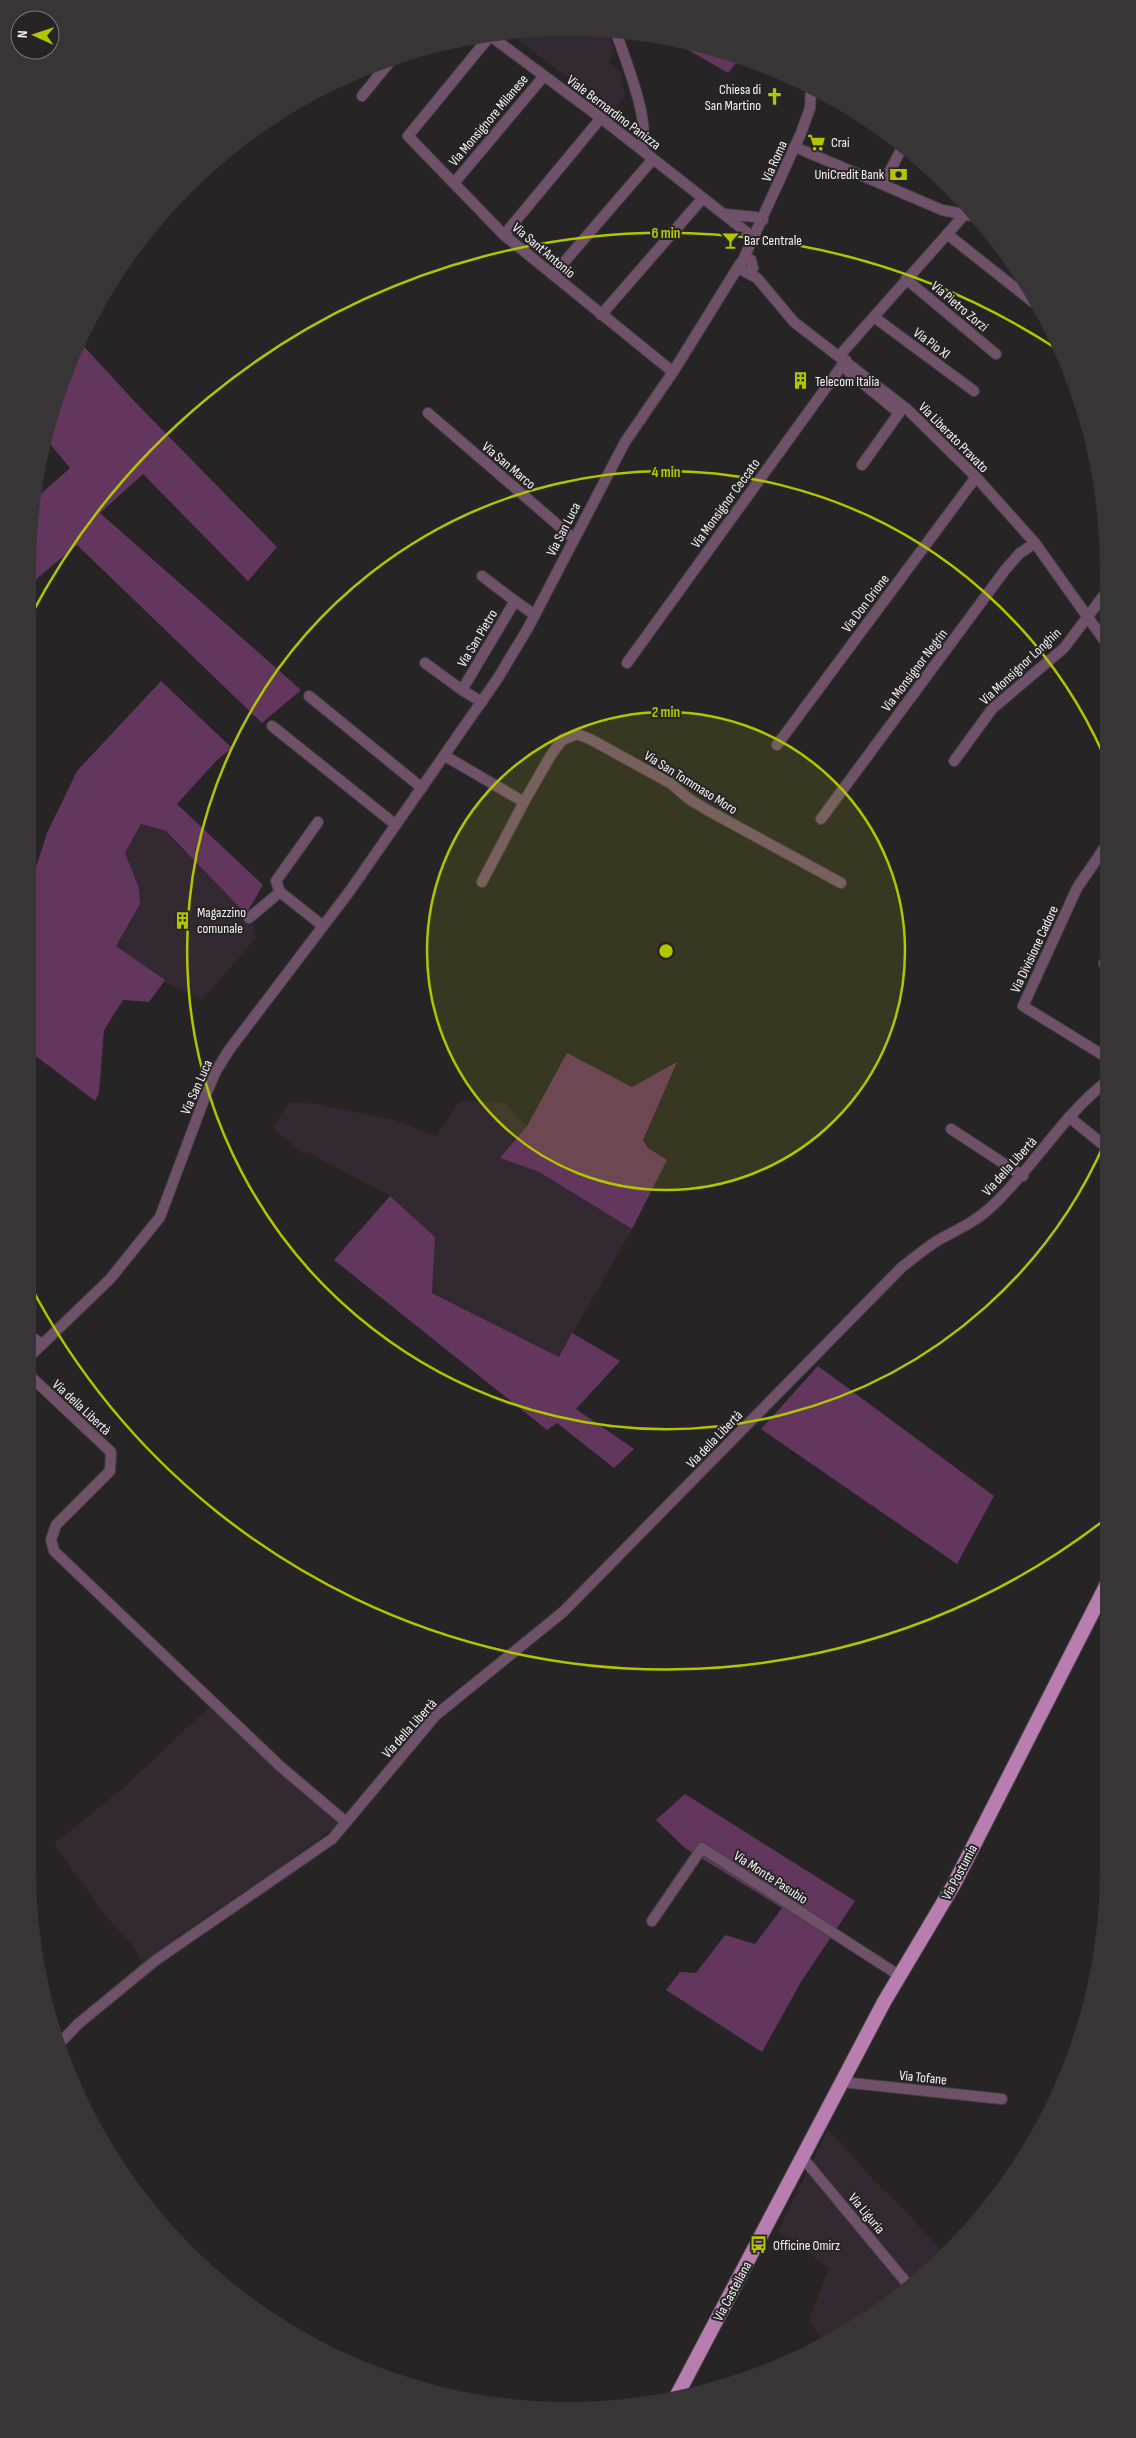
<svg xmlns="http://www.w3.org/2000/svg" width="1136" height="2438" font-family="'Sofia Sans Condensed',sans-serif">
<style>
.built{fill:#332a31}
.green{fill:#63365d}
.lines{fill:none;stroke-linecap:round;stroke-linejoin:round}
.minor-casing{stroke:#444143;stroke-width:12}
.major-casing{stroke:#444143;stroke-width:16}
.minor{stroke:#6f526a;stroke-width:10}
.major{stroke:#b87eaf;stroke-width:14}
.ring{fill:none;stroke:#b1c500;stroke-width:2.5}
.labels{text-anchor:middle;stroke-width:4;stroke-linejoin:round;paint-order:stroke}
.poi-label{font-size:14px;fill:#f6f4f6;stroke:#272426;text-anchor:start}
.street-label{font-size:14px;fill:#f6f4f6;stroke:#272426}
.centre{fill:#b1c500;stroke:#272426;stroke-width:2.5}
.ring-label{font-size:15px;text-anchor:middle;font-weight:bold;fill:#b1c500;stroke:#272426;stroke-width:4;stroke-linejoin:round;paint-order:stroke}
</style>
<rect width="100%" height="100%" fill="#272426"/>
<g class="built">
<polygon points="568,28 608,31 614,52 608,62 620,71 625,95 613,112 509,33"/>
<polygon points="141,824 166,831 246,913 248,910 256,938 202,1000 164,981 164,980 116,946 140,904 139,888 125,853"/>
<polygon points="460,1101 505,1103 527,1126 501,1158 539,1172 632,1229 559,1357 432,1292 435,1237 390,1196 305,1151 304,1154 273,1128 289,1102 326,1105 325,1107 392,1119 436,1136"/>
<polygon points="218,1699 342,1822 273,1872 181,1934 143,1965 133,1945 108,1919 54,1844 123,1788"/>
<polygon points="828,2130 832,2133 875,2182 899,2204 946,2256 897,2299 825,2344 809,2320 829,2268 778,2231"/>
</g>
<g class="green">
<polygon points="666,37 674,38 740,58 728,73"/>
<polygon points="79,341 137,404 277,547 248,581 143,474 100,513 301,690 262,723 77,545 28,586 34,500 70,468 45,438 69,361"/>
<polygon points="161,681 232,748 217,760 177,804 263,885 246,914 166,831 141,824 125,853 139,888 140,904 116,946 165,980 149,1002 123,1000 104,1030 99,1093 95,1101 28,1050 28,893 47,833 77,771"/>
<polygon points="567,1053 632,1087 677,1062 643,1140 648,1148 667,1160 632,1229 539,1172 500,1158 527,1126"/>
<polygon points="390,1196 435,1237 432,1293 559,1357 572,1333 620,1361 576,1409 634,1449 614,1468 557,1423 547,1430 334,1260"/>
<polygon points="818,1366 994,1496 957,1564 761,1429"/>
<polygon points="685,1794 855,1901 801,1982 762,2052 666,1990 680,1972 696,1973 725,1935 755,1944 782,1908 685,1848 656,1820"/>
</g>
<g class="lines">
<defs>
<g id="minor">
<path d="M616,32C625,60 652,123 641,149"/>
<polyline points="489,35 601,118 754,238"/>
<polyline points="490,36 408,136 504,235 673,372"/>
<polyline points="362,96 392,59"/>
<polyline points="795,147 942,210 973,216"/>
<polyline points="454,183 544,76"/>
<polyline points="883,184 903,146"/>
<polyline points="725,214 755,217 763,220"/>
<polyline points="947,234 1033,302"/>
<polyline points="504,235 601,118"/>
<polyline points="743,260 801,133 810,108 811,90"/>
<polyline points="748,272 753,268 751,260 745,259 740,264 742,270 757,278 794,322 908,410 976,477 1035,543 1104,640"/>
<polyline points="553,275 653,159"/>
<polyline points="906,279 996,354"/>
<polyline points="601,315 702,199"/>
<polyline points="874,317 974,391"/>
<polyline points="840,355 965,214"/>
<polyline points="848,371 899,413 862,465"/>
<polyline points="428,413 573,538"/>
<polyline points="482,576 515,601"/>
<polyline points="425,663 462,690"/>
<polyline points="627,663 846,360"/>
<polyline points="309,696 422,788"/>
<polyline points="482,702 462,690 515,601 535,615"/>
<polyline points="272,726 396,825"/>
<polyline points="777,745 976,477"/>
<polyline points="445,756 524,802 551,755 562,740 577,734 590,739 670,783 689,799 709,811 841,883"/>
<polyline points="954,761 992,709 1064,648 1104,595"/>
<polyline points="821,819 1005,570 1020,553 1035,543"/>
<polyline points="318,822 276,881 280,892 323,926"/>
<polyline points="1105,847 1077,888 1023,1006 1106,1057"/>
<polyline points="482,882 524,802"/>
<polyline points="249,918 280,892"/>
<polyline points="1104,963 1105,965"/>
<polyline points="1069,1117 1106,1147"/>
<polyline points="951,1129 1023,1176"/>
<polyline points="28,1335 42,1344"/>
<polyline points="28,1358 110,1279 160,1217 206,1094 216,1071 229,1050 349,892 498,678 528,628 625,442 673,372 740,264"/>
<polyline points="28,1374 111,1452 110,1471 56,1525 51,1540 54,1551 281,1767 346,1822"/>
<polyline points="652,1921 702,1848 900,1976"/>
<path d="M57,2046L78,2024L156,1960L332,1839L436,1715L563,1612L902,1267C915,1257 928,1246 942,1238C959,1229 976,1221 990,1208C1033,1169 1061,1117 1106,1082"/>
<polyline points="842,2082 1002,2099"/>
<polyline points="802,2157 910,2287"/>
</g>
<polyline id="major" points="675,2399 884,2002 953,1886 1108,1582"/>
</defs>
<use href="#minor" class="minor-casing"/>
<use href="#major" class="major-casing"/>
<use href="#minor" class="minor"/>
<use href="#major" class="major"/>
</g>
<circle cx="666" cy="951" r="239" fill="#b1c500" fill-opacity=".12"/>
<g class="ring">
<circle cx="666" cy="951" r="239"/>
<path d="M1105 1142A479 479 0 1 1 1104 756"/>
<path d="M1103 1521A718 718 0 0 1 29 1283M29 619A718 718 0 0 1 1057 349"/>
</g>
<defs>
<symbol id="church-bare" viewBox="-9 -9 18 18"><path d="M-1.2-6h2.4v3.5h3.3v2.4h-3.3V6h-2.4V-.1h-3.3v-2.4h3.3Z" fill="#b1c500" stroke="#272426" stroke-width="2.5" paint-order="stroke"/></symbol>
<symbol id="supermarket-bare" viewBox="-9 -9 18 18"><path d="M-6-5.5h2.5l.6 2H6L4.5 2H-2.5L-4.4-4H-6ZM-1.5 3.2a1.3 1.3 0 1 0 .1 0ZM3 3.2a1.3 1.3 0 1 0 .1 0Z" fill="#b1c500" stroke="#272426" stroke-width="2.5" paint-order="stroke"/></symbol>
<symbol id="bank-bare" viewBox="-9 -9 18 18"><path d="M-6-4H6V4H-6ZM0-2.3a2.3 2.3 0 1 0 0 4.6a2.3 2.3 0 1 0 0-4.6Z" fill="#b1c500" stroke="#272426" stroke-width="2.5" paint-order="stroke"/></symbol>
<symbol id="bar-bare" viewBox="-9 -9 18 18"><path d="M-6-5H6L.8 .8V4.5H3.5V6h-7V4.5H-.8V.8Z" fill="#b1c500" stroke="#272426" stroke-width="2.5" paint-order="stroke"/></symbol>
<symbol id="building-bare" viewBox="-9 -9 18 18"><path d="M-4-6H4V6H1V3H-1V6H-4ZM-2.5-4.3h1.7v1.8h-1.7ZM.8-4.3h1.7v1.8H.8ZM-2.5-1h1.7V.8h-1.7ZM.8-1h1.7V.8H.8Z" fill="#b1c500" stroke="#272426" stroke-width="2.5" paint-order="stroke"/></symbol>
<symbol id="bus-bare" viewBox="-9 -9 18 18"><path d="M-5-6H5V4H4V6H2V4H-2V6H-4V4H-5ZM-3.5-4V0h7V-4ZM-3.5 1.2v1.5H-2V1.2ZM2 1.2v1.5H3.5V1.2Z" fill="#b1c500" stroke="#272426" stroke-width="2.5" paint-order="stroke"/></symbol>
</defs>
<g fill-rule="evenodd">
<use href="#church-bare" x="762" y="84" width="25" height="25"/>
<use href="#supermarket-bare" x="804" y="130" width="25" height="25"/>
<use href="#bank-bare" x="886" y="162" width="25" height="25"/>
<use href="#bar-bare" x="718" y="228" width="25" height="25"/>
<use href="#building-bare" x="788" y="368" width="25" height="25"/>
<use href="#building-bare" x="170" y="908" width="25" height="25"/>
<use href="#bus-bare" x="746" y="2232" width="25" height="25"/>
</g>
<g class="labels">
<g class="poi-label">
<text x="761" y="94" text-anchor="end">Chiesa di<tspan x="761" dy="16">San Martino</tspan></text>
<text x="831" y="147">Crai</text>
<text x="884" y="179" text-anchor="end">UniCredit Bank</text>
<text x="744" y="245">Bar Centrale</text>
<text x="815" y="386">Telecom Italia</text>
<text x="197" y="917">Magazzino<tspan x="197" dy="16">comunale</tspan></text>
<text x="773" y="2250">Officine Omirz</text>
</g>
<g class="street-label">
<text transform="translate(614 112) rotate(37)" y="5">Viale Bernardino Panizza</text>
<text transform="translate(488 120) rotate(-50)" y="5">Via Monsignore Milanese</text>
<text transform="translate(774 161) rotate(-66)" y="5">Via Roma</text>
<text transform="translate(544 250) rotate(40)" y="5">Via Sant'Antonio</text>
<text transform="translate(960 306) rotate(40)" y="5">Via Pietro Zorzi</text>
<text transform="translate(932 343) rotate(37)" y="5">Via Pio XI</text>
<text transform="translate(954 437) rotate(45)" y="5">Via Liberato Pravato</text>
<text transform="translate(509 465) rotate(40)" y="5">Via San Marco</text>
<text transform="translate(725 503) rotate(-54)" y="5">Via Monsignor Ceccato</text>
<text transform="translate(563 529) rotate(-63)" y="5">Via San Luca</text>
<text transform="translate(865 603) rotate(-53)" y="5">Via Don Orione</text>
<text transform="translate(477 638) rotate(-59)" y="5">Via San Pietro</text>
<text transform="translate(1020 666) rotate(-43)" y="5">Via Monsignor Longhin</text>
<text transform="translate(914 670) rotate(-53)" y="5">Via Monsignor Negrin</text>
<text transform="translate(691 782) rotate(32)" y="5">Via San Tommaso Moro</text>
<text transform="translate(1034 949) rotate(-65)" y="5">Via Divisione Cadore</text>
<text transform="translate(196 1087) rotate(-66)" y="5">Via San Luca</text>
<text transform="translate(1009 1166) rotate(-48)" y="5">Via della Libertà</text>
<text transform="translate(82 1407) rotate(43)" y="5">Via della Libertà</text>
<text transform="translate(714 1439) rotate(-46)" y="5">Via della Libertà</text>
<text transform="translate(409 1728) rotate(-48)" y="5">Via della Libertà</text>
<text transform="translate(959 1872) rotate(-62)" y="5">Via Postumia</text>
<text transform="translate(771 1877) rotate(33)" y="5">Via Monte Pasubio</text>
<text transform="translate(923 2077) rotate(6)" y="5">Via Tofane</text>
<text transform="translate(867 2213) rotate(50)" y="5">Via Liguria</text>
<text transform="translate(732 2291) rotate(-62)" y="5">Via Castellana</text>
</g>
</g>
<path d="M0 0H1136V2438H0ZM568 36H568A532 532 0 0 1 1100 568V1870A532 532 0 0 1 568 2402H568A532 532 0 0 1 36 1870V568A532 532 0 0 1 568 36Z" fill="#383537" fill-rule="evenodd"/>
<circle cx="666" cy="951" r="8" class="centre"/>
<g class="ring-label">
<text x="666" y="238">6 min</text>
<text x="666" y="477">4 min</text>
<text x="666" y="717">2 min</text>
</g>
<g transform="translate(35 35) rotate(273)"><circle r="24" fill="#272426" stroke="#7a7779"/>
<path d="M0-4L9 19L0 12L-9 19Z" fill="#b1c500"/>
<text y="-8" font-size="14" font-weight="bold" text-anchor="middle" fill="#f6f4f6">N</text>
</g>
</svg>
